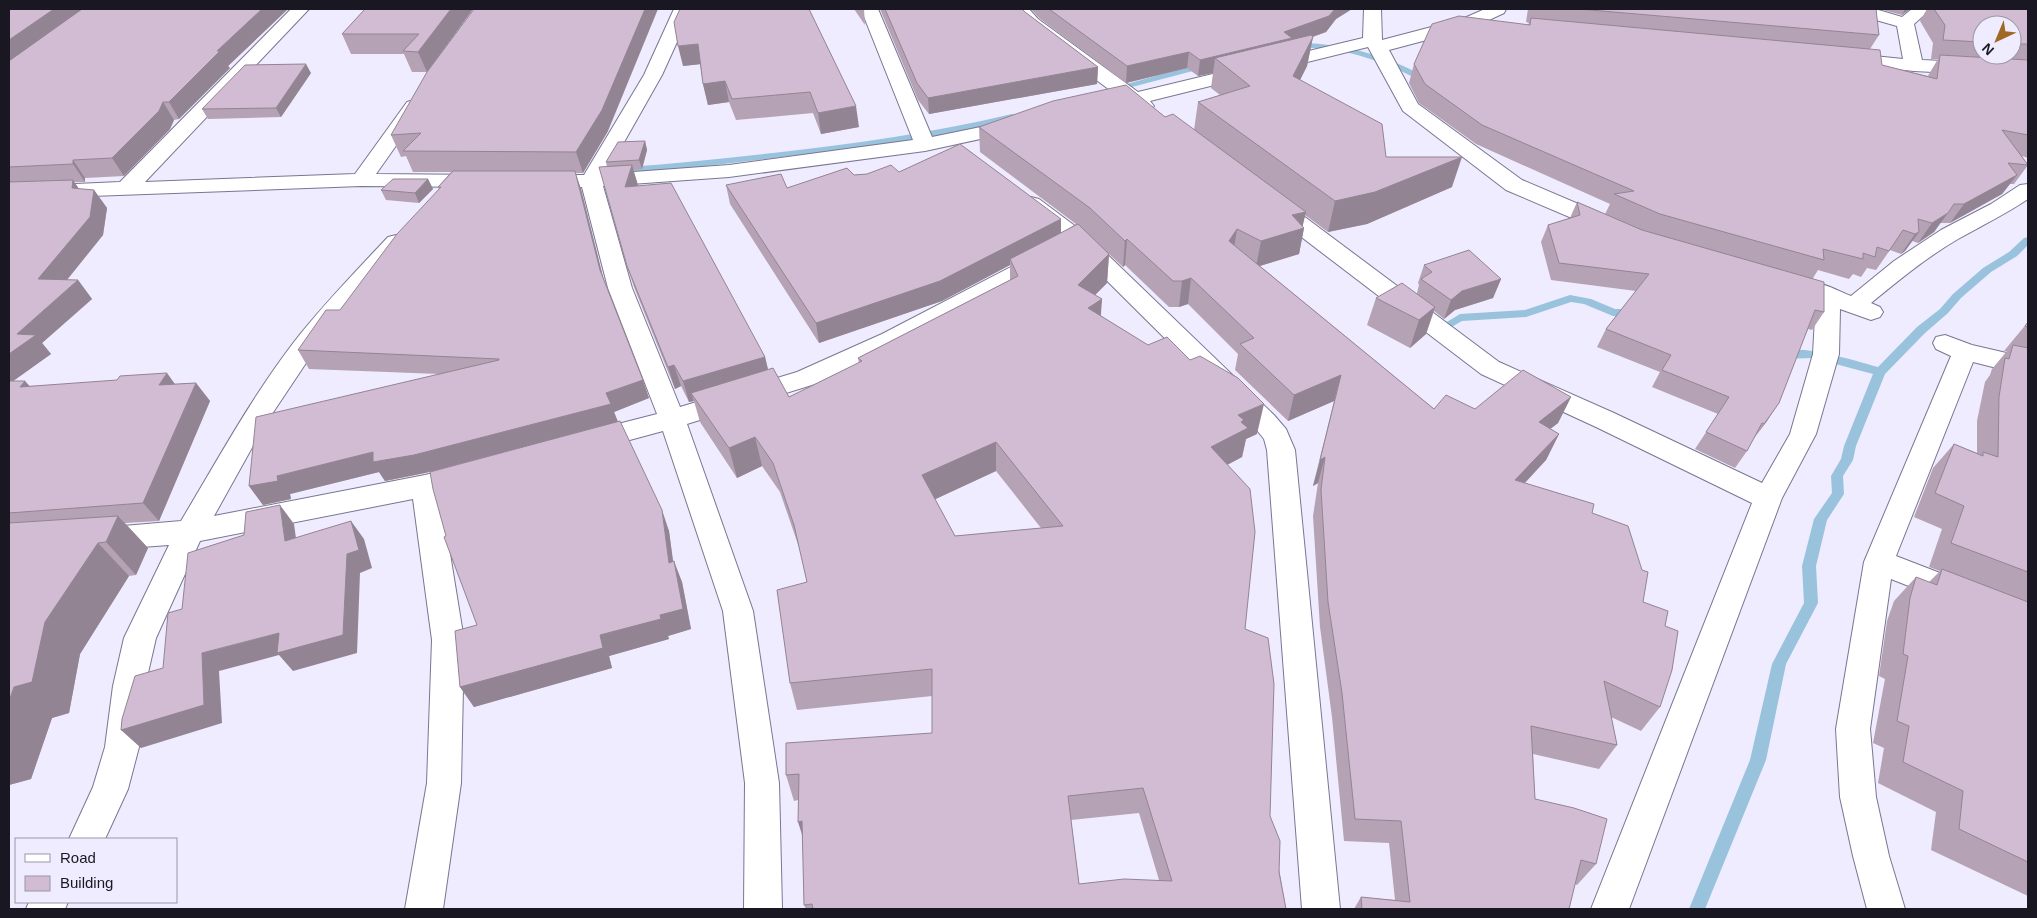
<svg xmlns="http://www.w3.org/2000/svg" width="2037" height="918" font-family="Helvetica,sans-serif">
<style>
.lines{fill:none;stroke-linecap:round;stroke-linejoin:round}
.stream{fill:#99c2dd;fill-rule:evenodd}
.street-casing{stroke:#797691;stroke-width:2}
.street{fill:#fff;fill-rule:evenodd}
.wall{fill:#b5a2b5;fill-rule:evenodd}
.shaded-wall{fill:#938494}
.building{fill:#d2bcd3;stroke:#938494;fill-rule:evenodd}
</style>
<rect width="100%" height="100%" fill="#eeecfe"/>
<g class="lines">
<g class="stream">
<path d="M1304,43C1342,44 1380,54 1414,71C1419,74 1427,75 1431,79L1427,82C1413,78 1401,70 1387,65C1359,54 1325,45 1295,49L1291,47Z"/>
<polygon points="1205,62 1208,63 1208,67 1113,92 1109,89"/>
<path d="M1012,114L1015,115V119C936,139 855,149 774,158C725,164 676,170 626,173L621,170L626,167C675,164 724,158 773,153C853,144 933,133 1012,114Z"/>
<path d="M2028,237V245L2017,256L1991,272L1961,298L1948,313L1925,333L1885,374L1856,446L1853,460L1843,476L1844,494L1827,520L1816,566L1818,603L1786,664L1766,760L1705,909H1689L1750,760L1772,664L1804,603L1802,566L1814,519L1832,493L1831,476L1841,459L1844,446L1873,374L1813,358L1781,359L1775,355C1788,339 1859,362 1878,367L1917,327L1940,309L1953,294L1983,268L2009,252L2024,238Z"/>
<polygon points="1570,295 1591,299 1615,309 1635,309 1640,313 1635,317 1613,316 1584,304 1571,302 1526,317 1462,321 1448,329 1442,325 1460,314 1525,310"/>
</g>
<defs>
<g id="street">
<polygon points="291,9 309,9 145,182 355,174 407,102 414,100 421,102 424,106 376,174 482,175 489,177 493,181 489,185 482,187 361,186 9,199 9,187 120,182"/>
<polygon points="674,9 692,9 662,75 606,174 729,165 913,140 861,9 878,9 932,137 1015,120 1022,122 1025,126 1022,130 925,151 729,177 603,186 632,288 680,407 797,372 882,334 1036,254 1044,252 1052,254 1055,259 1052,264 900,346 815,384 687,424 753,611 779,783 782,909 744,909 745,783 723,611 663,431 589,451 579,448 575,441 579,434 657,414 608,288 582,187 540,187 533,185 529,181 533,177 540,175 584,175 644,75"/>
<path d="M1012,9H1029L1038,19L1138,92L1363,38L1364,9H1381L1382,40L1462,19L1485,9H1506L1504,13L1472,28L1389,50L1418,104L1522,180L1616,220L1619,225L1616,230L1608,232L1600,230L1506,190L1403,111L1368,47L1150,101L1154,106L1151,110C1141,113 1140,108 1132,106C1123,104 1111,113 1099,110L1096,106L1099,102L1119,97L1026,27Z"/>
<polygon points="1849,9 1875,9 1902,17 1912,9 1931,9 1914,24 1922,60 2028,65 2028,77 1914,71 1838,63 1836,59 1838,55 1845,53 1903,59 1897,26 1851,13"/>
<path d="M2028,184V199C2006,214 1981,226 1958,239C1927,257 1899,280 1871,303L1880,307L1883,312L1880,317L1871,320L1840,309L1839,354L1816,434L1782,498L1629,909H1591L1752,503L1596,427L1481,374L1266,210L1263,205L1266,200L1274,198L1282,200L1499,362L1614,413L1762,483L1790,434L1813,354L1816,299L1803,294L1799,289L1803,284C1819,279 1835,290 1851,296L1894,261L1941,230L1991,204L2020,185Z"/>
<polygon points="1031,197 1039,199 1087,235 1274,415 1286,429 1295,450 1340,909 1302,909 1267,450 1264,439 1256,429 1071,245 1023,209 1020,204 1023,199"/>
<path d="M396,235L404,237L407,242L360,294L312,354L264,426L214,516L425,475L468,464L478,467L482,474L478,481L440,492L464,640L461,783L443,909H405L427,783L432,640L413,499L200,541L156,638L145,686L139,747L128,789L105,839H69L93,787L105,747L113,686L124,638L169,545L100,550L90,547L85,539L90,531L100,528L181,521C217,461 251,398 294,342C323,305 356,271 388,237Z"/>
<polygon points="1945,335 1972,345 2028,358 2028,376 1973,362 1896,556 2028,607 2028,633 1891,579 1870,729 1876,797 1889,856 1905,909 1867,909 1853,856 1840,797 1836,729 1864,562 1951,356 1936,349 1933,343 1936,337"/>
<polygon points="29,902 68,902 65,909 26,909"/>
</g>
</defs>
<use href="#street" class="street-casing"/>
<use href="#street" class="street"/>
</g>
<g class="wall">
<polygon points="9,9 288,9 228,66 230,68 179,119 174,120 170,129 124,176 85,178 85,182 74,182 79,189 94,190 107,208 103,235 67,280 78,280 92,299 42,343 51,354 13,381 25,381 29,386 175,384 196,383 210,401 159,521 125,523 148,548 136,575 129,576 80,654 69,713 52,718 31,779 9,785"/>
<polygon points="365,9 473,9 427,72 412,72 404,54 351,54 342,34"/>
<polygon points="474,9 608,131 583,173 575,173 581,189 604,281 649,398 614,412 618,422 669,531 673,562 682,582 691,629 668,636 669,639 609,656 612,668 474,707 460,687 477,625 446,536 520,448 425,473 385,481 379,472 290,494 291,499 263,505 249,486 439,374 309,369 298,350 340,310 439,189 438,187 451,172 413,172 406,156 401,157 391,135"/>
<polygon points="809,9 859,127 821,134 813,113 736,120 729,102 708,105 703,84 700,64 683,66"/>
<polygon points="854,9 864,9 865,25"/>
<polygon points="880,9 1022,9 1025,12 1098,67 1097,84 929,114 918,100"/>
<path d="M1031,9H1352L1336,19L1326,32L1313,37L1307,66L1300,80L1386,157L1452,187L1367,224L1328,232L1305,215L1302,226L1304,228L1299,254L1260,266L1434,409H1475L1571,397L1558,423L1550,429L1559,434L1546,460L1525,483L1592,513L1643,602L1665,626L1660,707L1641,731L1611,717L1617,745L1599,769L1533,754L1535,799L1596,864L1577,885L1575,884L1569,909H1354L1361,897L1395,900L1389,843L1344,841L1332,717L1320,627L1313,516L1318,483L1313,486L1334,401L1288,421L1235,370L1238,354L1188,304L1179,307H1169L1125,265L1123,267L1109,254L1107,283L1095,295L1102,299L1100,315L1257,434L1246,439L1242,457L1227,465L1245,629L1270,816L1286,909H806L804,905L803,836L798,800L794,801L786,775L932,733V696L797,710L790,683L807,582L801,553L780,492L762,466L737,478L700,422L694,401L689,402L681,386L675,389L634,287L627,266L606,162L645,141L647,150L642,169L633,170L638,186L765,357L768,369L789,397L859,363L858,358L1010,280V265L942,301L819,343L730,204L726,185L787,188L854,175L899,172L1061,233L1076,224L980,152L979,127L1165,117L1194,130L1198,102L1220,95L1211,88L1213,73L1198,76L1187,68L1126,83L1039,18ZM996,471L1041,528L955,536L935,499ZM1139,813L1159,880L1079,884L1071,820Z"/>
<path d="M1528,9H1876L1879,35L1870,49L1882,65L1928,76L1929,74L1938,59H1931L1933,43L1920,21L1927,9H2028V158L2022,156L2028,165L2014,184H2010L2002,194L1950,223H1940L1934,232L1918,243L1912,241L1905,251L1901,254L1890,250L1876,270L1867,268L1861,277L1853,274L1849,279L1818,270L1813,278L1824,312L1812,330L1808,329L1767,421L1753,439L1747,451L1735,468L1695,449L1718,414L1652,387L1660,372L1597,347L1606,329L1636,291L1551,280L1541,242L1548,225L1570,218L1577,202L1643,230L1605,214L1610,204L1476,144L1419,103L1409,83L1414,64L1528,25L1529,23L1526,22ZM1982,25H2012V55H1982Z"/>
<polygon points="1879,9 1910,9 1902,15"/>
<polygon points="311,73 281,117 208,119 202,109"/>
<polygon points="428,179 433,189 419,203 386,200 381,190"/>
<polygon points="1424,265 1501,279 1493,298 1455,310 1444,319 1434,311 1426,334 1410,348 1367,325 1376,298 1417,293 1419,285 1418,283"/>
<polygon points="2028,322 2028,896 1931,850 1936,812 1878,783 1884,748 1873,743 1885,679 1879,676 1887,621 1894,601 1916,577 1929,582 1940,571 1929,567 1942,529 1914,517 1933,468 1954,444 1977,453 1977,421 1985,382 1990,375 1992,369 2007,351 2004,351"/>
</g>
<g class="shaded-wall">
<polygon points="54,9 88,9 9,65 9,40"/>
<polygon points="262,9 288,9 228,66 230,68 179,119 169,102 217,51"/>
<polygon points="451,9 473,9 427,72 418,52"/>
<polygon points="645,9 658,9 608,131 583,173 576,152"/>
<polygon points="1335,9 1352,9 1336,19 1326,32 1291,44 1215,58 1213,73 1198,76 1200,60 1284,32"/>
<polygon points="1905,9 1910,9 1902,15"/>
<polygon points="1313,37 1307,66 1287,106 1293,76"/>
<polygon points="698,44 702,64 683,66 678,46"/>
<polygon points="1189,52 1187,68 1126,83 1127,66"/>
<polygon points="306,64 311,73 281,117 276,108"/>
<polygon points="1098,67 1097,84 929,114 928,98"/>
<polygon points="725,81 729,102 708,105 703,84"/>
<polygon points="163,102 174,120 170,129 124,176 112,158"/>
<polygon points="856,106 859,127 821,134 818,113"/>
<polygon points="645,141 647,150 642,169 639,160"/>
<polygon points="1462,157 1452,187 1367,224 1328,232 1335,201"/>
<polygon points="73,160 85,178 85,182 73,164"/>
<polygon points="632,165 638,185 631,208 625,187"/>
<polygon points="575,171 581,189 606,289 600,270"/>
<polygon points="2017,175 2002,194 1950,223 1964,204"/>
<polygon points="428,179 433,189 419,203 415,193"/>
<polygon points="73,180 85,198 72,188"/>
<polygon points="94,190 107,208 103,235 53,297 38,279"/>
<polygon points="1306,212 1302,229 1304,228 1299,254 1256,267 1261,241 1292,215"/>
<polygon points="1948,213 1934,232 1918,243 1932,223"/>
<polygon points="1061,219 1061,239 1010,259 1010,265 942,301 819,343 816,323"/>
<polygon points="1237,229 1233,255 1229,241"/>
<polygon points="1919,232 1905,251 1901,254 1915,234"/>
<polygon points="1127,239 1125,265 1123,267 1125,241"/>
<polygon points="1109,254 1107,283 1076,314 1078,285"/>
<polygon points="1191,278 1188,304 1179,307 1182,281"/>
<polygon points="1501,279 1493,298 1455,310 1444,319 1451,300 1462,291"/>
<polygon points="78,280 92,299 42,343 51,354 9,384 9,354 17,334"/>
<polygon points="1102,299 1100,328 1088,308"/>
<polygon points="1435,307 1426,334 1410,348 1419,320"/>
<polygon points="765,357 770,378 691,393 694,401 689,402 683,381"/>
<polygon points="674,365 681,386 675,389 668,367"/>
<polygon points="167,373 180,391 159,385"/>
<polygon points="1341,375 1334,401 1288,421 1294,395"/>
<polygon points="643,380 649,398 614,412 618,422 425,473 385,481 379,472 290,494 291,499 263,505 249,486 277,476 606,393"/>
<polygon points="25,381 41,399 20,387"/>
<polygon points="196,383 210,401 159,521 143,503"/>
<polygon points="1571,397 1558,423 1526,448 1539,422"/>
<polygon points="1779,403 1767,421 1752,441 1764,424"/>
<polygon points="1264,404 1257,434 1246,439 1242,457 1206,476 1211,447 1238,415"/>
<polygon points="1559,434 1546,460 1503,506 1515,480"/>
<polygon points="755,437 762,466 737,478 729,448"/>
<polygon points="996,442 996,471 925,504 922,475"/>
<polygon points="1325,457 1318,483 1313,486 1320,460"/>
<polygon points="280,505 294,524 299,560 285,541"/>
<polygon points="662,510 669,531 676,583 669,563"/>
<polygon points="118,516 148,548 136,575 106,542"/>
<polygon points="351,521 364,539 372,568 360,573 357,653 293,671 279,655 219,671 222,723 141,748 121,730 202,653 279,633 347,554"/>
<polygon points="98,543 129,576 80,654 69,713 52,718 31,779 9,785 9,701 14,687 45,622"/>
<polygon points="674,561 682,582 691,629 668,636 669,639 609,656 612,668 474,707 460,687 600,635 660,615"/>
<polygon points="802,821 806,847 798,822"/>
</g>
<g class="building">
<polygon points="9,9 54,9 9,40"/>
<polygon points="82,9 262,9 217,51 220,51 169,102 163,102 159,111 112,158 73,160 73,164 9,167 9,61"/>
<polygon points="365,9 451,9 418,52 403,51 419,34 342,34"/>
<polygon points="474,9 645,9 602,110 576,152 403,151 421,133 391,135 427,72"/>
<polygon points="680,9 809,9 856,106 818,113 810,92 732,99 725,81 703,84 698,44 678,46 674,22"/>
<polygon points="885,9 1022,9 1025,12 1098,67 928,98 917,83"/>
<polygon points="1049,9 1335,9 1329,16 1284,32 1292,38 1200,60 1189,52 1127,66"/>
<polygon points="1579,9 1876,9 1879,35"/>
<polygon points="1934,9 2028,9 2028,44 2012,44 2012,25 1982,25 1982,42 1943,40 1945,25"/>
<polygon points="1459,16 1530,25 1531,18 1880,50 1882,65 1937,79 1940,55 2028,60 2028,135 2002,130 2028,165 2008,163 2017,175 1964,204 1954,204 1948,213 1932,223 1918,219 1919,232 1915,234 1903,230 1889,251 1877,247 1875,257 1863,253 1863,259 1823,249 1824,260 1660,214 1614,194 1634,191 1482,125 1425,84 1414,64 1432,24"/>
<polygon points="1311,35 1313,37 1293,76 1382,124 1386,157 1462,157 1375,192 1335,201 1198,102 1250,86 1215,58"/>
<polygon points="306,64 276,108 202,109 245,65"/>
<polygon points="1126,85 1165,117 1173,114 1306,212 1292,215 1304,228 1261,241 1237,229 1229,241 1434,409 1446,395 1475,409 1523,370 1571,397 1539,422 1559,434 1515,480 1594,504 1592,513 1628,526 1642,570 1648,572 1643,602 1668,611 1665,626 1678,631 1672,670 1660,707 1604,681 1617,745 1531,726 1535,799 1574,808 1607,819 1596,864 1581,860 1569,909 1362,909 1361,897 1410,902 1401,821 1355,819 1342,693 1328,602 1321,490 1325,457 1320,460 1341,375 1294,395 1240,344 1254,338 1191,278 1182,281 1173,281 1127,239 1125,241 1090,208 979,127 1053,101"/>
<polygon points="645,141 639,160 606,162 618,142"/>
<polygon points="960,144 1061,219 940,281 816,323 726,185 781,174 787,188 847,168 854,175 867,174 891,165 899,172"/>
<polygon points="632,165 625,187 671,183 765,357 683,381 674,365 668,367 627,266 599,167"/>
<polygon points="453,171 575,171 600,270 643,380 606,393 611,404 414,455 373,462 373,452 277,476 278,481 249,486 256,417 499,360 499,359 298,350 326,310 340,310 397,234 441,187 438,187"/>
<polygon points="393,179 428,179 415,193 381,190"/>
<polygon points="73,180 72,188 94,190 90,217 38,279 78,280 17,334 36,335 9,354 9,182"/>
<polygon points="1577,202 1642,230 1824,282 1824,312 1815,310 1779,403 1764,424 1762,423 1747,451 1706,432 1729,397 1662,370 1671,355 1606,329 1649,274 1559,263 1548,225 1580,215"/>
<path d="M1078,224L1109,254L1078,285L1102,299L1088,308L1148,345L1167,337L1190,360L1200,356L1238,378L1264,404L1238,415L1244,420L1241,422L1248,428L1211,447L1250,489L1255,532L1245,629L1268,638L1274,684L1270,816L1280,841L1279,872L1286,909H813L812,904L804,905L802,821L798,822L799,774L786,775V743L932,733V669L790,683L777,590L807,582L794,525L773,463L755,437L729,448L691,393L773,368L789,397L862,361L858,358L1018,276L1010,259ZM996,442L1063,526L955,536L922,475ZM1143,788L1172,881L1124,879L1079,884L1068,796Z"/>
<polygon points="1469,250 1501,279 1462,291 1451,300 1421,279 1432,272 1424,265"/>
<polygon points="1402,283 1435,307 1419,320 1376,298"/>
<polygon points="2028,322 2028,327 2025,326"/>
<polygon points="2013,345 2028,348 2028,572 1951,543 1964,506 1935,493 1954,444 1983,456 1983,452 1998,457 1999,397 2005,358 2009,359"/>
<polygon points="167,373 159,385 196,383 143,503 9,513 9,381 25,381 20,387 117,380 120,376"/>
<polygon points="620,421 662,510 669,563 674,561 683,609 660,615 661,619 600,635 603,648 460,687 455,631 477,625 444,537 446,536 433,489 430,472"/>
<polygon points="280,505 285,541 351,521 359,550 347,554 343,635 277,653 279,633 202,653 204,705 121,730 122,719 135,676 163,668 168,613 182,609 188,553 244,535 246,512"/>
<polygon points="118,516 106,542 98,543 45,622 32,682 14,687 9,701 9,523"/>
<polygon points="1942,569 2028,602 2028,862 1959,829 1963,791 1903,762 1909,726 1897,721 1908,656 1903,654 1910,598 1916,577 1937,585"/>
</g>
<rect width="2037" height="918" fill="none" stroke="#191822" stroke-width="20"/>
<rect x="15" y="838" width="162" height="65" fill="#eeecfe" stroke="#9997a6"/>
<rect x="25" y="854" width="25" height="8" fill="#ffffff" stroke="#9997a6"/>
<text x="60" y="863" font-size="15" fill="#191822">Road</text>
<rect x="25" y="876" width="25" height="15" fill="#d2bcd3" stroke="#9997a6"/>
<text x="60" y="888" font-size="15" fill="#191822">Building</text>
<g transform="translate(1997 40) rotate(224)"><circle r="24" fill="#eeecfe" stroke="#9997a6"/>
<path d="M0-4L9 19L0 12L-9 19Z" fill="#a06824"/>
<text y="-8" font-size="14" font-weight="bold" text-anchor="middle" fill="#191822">N</text>
</g>
</svg>
